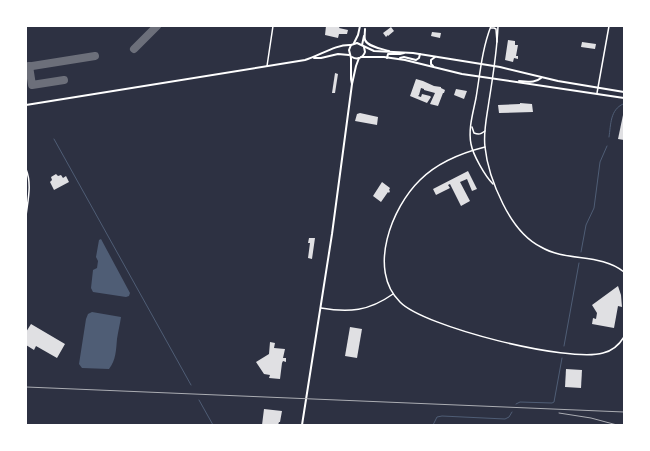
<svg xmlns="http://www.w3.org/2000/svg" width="650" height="451" font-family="'Titillium Web',sans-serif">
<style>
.water{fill:#4f5d75}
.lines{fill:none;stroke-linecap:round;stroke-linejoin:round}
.stream{stroke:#4f5d75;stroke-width:1}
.taxiway{stroke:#6c6f7a;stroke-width:8}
.building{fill:#e0e0e3}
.minor{stroke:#fff;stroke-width:1.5}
.tertiary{stroke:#fff;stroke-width:1.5}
.secondary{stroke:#fff;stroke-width:2}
.rail{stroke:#abadb3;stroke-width:1}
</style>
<rect width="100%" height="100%" fill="#2d3142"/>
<g class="water">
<polygon points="101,239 130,293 129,296 126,297 93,292 91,288 93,270 97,268 98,261 96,257 99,240"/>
<path d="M92,312L121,317C120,324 118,332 117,339C116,350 116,360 109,369L82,368L79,364L86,319L88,314Z"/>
</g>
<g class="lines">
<g class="stream">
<path d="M609,137C611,124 610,110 623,104"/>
<polyline points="54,139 191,385"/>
<polyline points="581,252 586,225 594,208 600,162 607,146"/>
<polyline points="564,346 579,263"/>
<polyline points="199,400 213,425"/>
<polyline points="516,404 520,402 552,403 554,402 562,358"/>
<polyline points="433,425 437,417 442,416 505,419 509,417 512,412"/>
</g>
<g class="taxiway">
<polyline points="134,49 157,26"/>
<polyline points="29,66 32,85 64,80"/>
<polyline points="26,67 95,56"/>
</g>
</g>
<g class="building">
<polygon points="326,26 340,26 339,28 348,30 347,34 339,34 338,38 325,35"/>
<polygon points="391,27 394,31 388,36 388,35 386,37 383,33"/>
<polygon points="432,32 441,33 440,38 431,36"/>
<polygon points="508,40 515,41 515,45 518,45 516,56 518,56 518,59 514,58 513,62 505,60"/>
<polygon points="582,42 596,44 595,49 581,47"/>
<polygon points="335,73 338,74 335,93 332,93"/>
<polygon points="416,79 423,81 434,86 441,87 441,88 445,90 444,93 443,93 438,106 430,104 435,93 424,90 424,89 421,88 419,95 418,96 421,97 422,94 430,96 431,97 427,103 410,96"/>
<polygon points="456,89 467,91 464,99 454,95"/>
<polygon points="520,103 532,104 533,112 499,113 498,105 520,104"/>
<polygon points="360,113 378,117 377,125 355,121 357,114"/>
<polygon points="623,115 624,115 624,140 618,139"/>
<polygon points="468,171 477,189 472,191 467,179 460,182 470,201 461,206 450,184 448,185 450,188 436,195 433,189"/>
<polygon points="56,174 58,176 61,175 63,178 66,176 69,182 54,190 50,182 52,180 51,177"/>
<polygon points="382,182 390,188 389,190 390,191 389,193 388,192 381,202 373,196"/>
<polygon points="309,238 315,238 312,259 308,258 310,243 308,243"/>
<polygon points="618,286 621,295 622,307 618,306 614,328 592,324 593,318 596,319 597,313 592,305"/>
<polygon points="31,324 65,344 57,358 36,346 34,350 26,345 26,332"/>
<polygon points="350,327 362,329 357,358 345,356"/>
<polygon points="270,342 275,343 274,348 285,349 283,358 286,358 286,362 283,361 282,363 280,379 269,378 270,375 264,374 256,362 269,354"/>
<polygon points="566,369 582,370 581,388 565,387"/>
<polygon points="264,409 282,411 280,422 279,422 278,425 262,425"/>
</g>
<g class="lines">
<g class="minor">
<polyline points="267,66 273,26"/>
<polyline points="597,93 609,26"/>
<path d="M26,169C32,184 28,199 26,216"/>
</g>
<g class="tertiary">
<path d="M491,26C482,49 480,74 476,98C473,113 468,129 471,144C473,155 485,176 493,184"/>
<path d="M498,26C497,52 493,76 489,101C487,116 483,132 485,147C487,167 494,186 503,204C512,222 523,238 541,247C566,262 601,253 624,272"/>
<polyline points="491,28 494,28 496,29 497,42"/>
<path d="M472,127L474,133C479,135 481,134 485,131"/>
<path d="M485,147C461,153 438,162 420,180C392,207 367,270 400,302C424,327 569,363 603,353C612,351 619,345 624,337"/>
<path d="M321,308C349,313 369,311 393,294"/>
</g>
<g class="secondary">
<path d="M365,29C365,33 364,37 365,40C368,47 382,49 389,51"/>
<polyline points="354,43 358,35 360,26"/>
<polyline points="362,45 364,36"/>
<path d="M352,57C357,60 363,58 365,52L364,47"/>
<polyline points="361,57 384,57 405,60 462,74 624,98"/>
<polyline points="314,58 321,58 338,54 349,55"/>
<polyline points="387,58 388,54 400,54 404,53"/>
<polyline points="400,58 404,57 416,60 419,58 420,54"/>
<polyline points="433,66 431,64 431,60 435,57"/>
<path d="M519,81C527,81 534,84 541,78"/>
<polyline points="352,84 351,79 351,58 349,50 351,45 357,43 374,51 413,53 500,67 558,81 624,92"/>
<path d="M26,105L305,60C319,56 336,44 351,45"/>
<polyline points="302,425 332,234 352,84 356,66 359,58"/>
</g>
<g class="rail">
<polyline points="26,387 624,412"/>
<polyline points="559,413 591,418 617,425"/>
</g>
</g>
<rect width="650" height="451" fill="none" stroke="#ffffff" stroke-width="54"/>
</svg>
